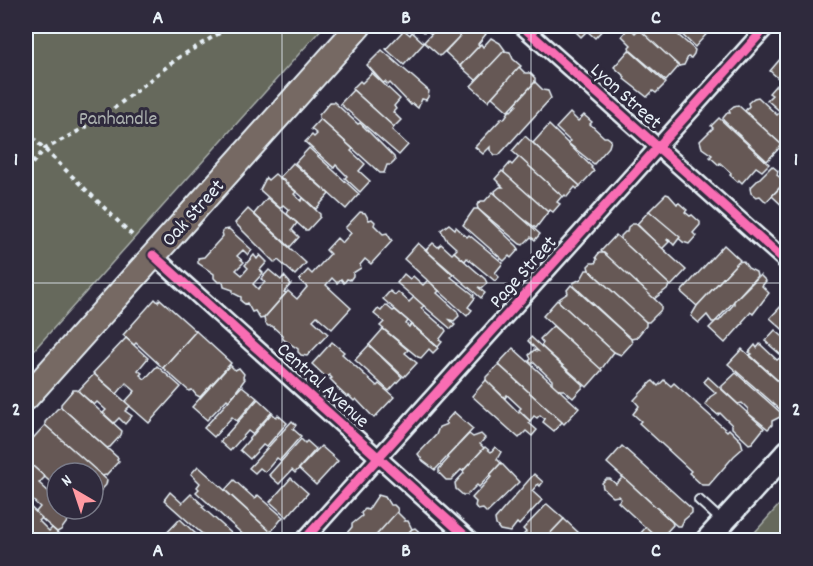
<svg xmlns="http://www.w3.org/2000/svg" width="813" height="566" font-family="Dekko,sans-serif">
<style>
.green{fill:#66695b;stroke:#a7adaa;stroke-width:1.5}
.building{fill:#665955;stroke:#e8f1f8;stroke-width:1.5}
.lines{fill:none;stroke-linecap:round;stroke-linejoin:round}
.lane-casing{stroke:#e8f1f8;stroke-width:12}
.street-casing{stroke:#e8f1f8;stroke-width:20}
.secondary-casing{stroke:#e8f1f8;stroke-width:26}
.primary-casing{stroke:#e8f1f8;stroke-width:28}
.path{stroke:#e8f1f8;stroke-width:4;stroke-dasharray:4.5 4.5;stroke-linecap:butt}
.lane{stroke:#2f2a3d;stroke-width:8}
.street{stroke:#2f2a3d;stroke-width:15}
.secondary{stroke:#2f2a3d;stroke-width:21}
.primary{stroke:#766964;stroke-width:24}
.cycleway-casing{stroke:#2f2a3d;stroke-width:13}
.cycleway{stroke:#f96db3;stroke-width:9}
.grid{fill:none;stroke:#e8f1f8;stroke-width:1.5;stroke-opacity:0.55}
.labels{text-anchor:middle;stroke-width:6;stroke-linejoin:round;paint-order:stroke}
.street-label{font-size:20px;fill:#e8f1f8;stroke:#2f2a3d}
.park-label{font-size:20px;fill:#aeb4b1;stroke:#2f2a3d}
.neatline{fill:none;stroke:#e8f1f8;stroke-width:2}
.grid-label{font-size:20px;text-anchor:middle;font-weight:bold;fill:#e8f1f8}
</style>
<rect width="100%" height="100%" fill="#2f2a3d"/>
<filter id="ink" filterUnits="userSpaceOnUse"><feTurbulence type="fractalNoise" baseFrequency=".0167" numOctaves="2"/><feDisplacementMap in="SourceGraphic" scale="12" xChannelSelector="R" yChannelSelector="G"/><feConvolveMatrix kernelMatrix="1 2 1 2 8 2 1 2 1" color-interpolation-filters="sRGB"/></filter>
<g filter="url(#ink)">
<g class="green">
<polygon points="26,26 324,26 26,359"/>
<polygon points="787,496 787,540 748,540"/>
</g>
<g class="building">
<polygon points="416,26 439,26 431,34 426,29 424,32"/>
<polygon points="439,26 465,26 458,33 461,35 440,56 424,42"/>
<polygon points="469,26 480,26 486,34 478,44 480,45 460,66 445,52"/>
<polygon points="581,26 606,26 595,38 587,31 581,37 576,32"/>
<polygon points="634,26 668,26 695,50 694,54 691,58 688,57 684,65 679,66"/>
<polygon points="669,26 709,26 712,28 695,47 675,28 673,29"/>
<polygon points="629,27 635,33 639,29 679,66 666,81 630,50 629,47 631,45 622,36"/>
<polygon points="404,30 410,35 412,32 424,43 404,65 386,49"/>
<polygon points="491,38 500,43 505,50 477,81 460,66 481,44 483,47"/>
<polygon points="382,50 429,91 428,97 426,100 422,99 418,108 413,104 411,105 390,83 388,85 385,82 383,83 367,65"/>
<polygon points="629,50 666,83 656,93 653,91 647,97 624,79 625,77 614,67"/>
<polygon points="504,51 510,52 513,59 521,66 488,101 471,86"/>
<polygon points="787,51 788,52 788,87 770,71"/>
<polygon points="519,67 525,73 530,73 535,78 535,82 508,111 492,97"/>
<polygon points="372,73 400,99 394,106 396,109 393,112 401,120 394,127 352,89 360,81 362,83"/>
<polygon points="535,82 543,90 548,91 551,98 499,155 495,155 490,150 490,147 483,154 475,147 502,118 504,119 510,110 511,111 517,105 515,104"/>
<polygon points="776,85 788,93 788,115 784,112 782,113 767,100 772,95 769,93"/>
<polygon points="353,90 394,127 392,130 408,145 399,155 340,104"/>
<polygon points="758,97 777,115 779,113 788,121 788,147 786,149 745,111 749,106 748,103 754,98"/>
<polygon points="330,102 334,102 358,124 360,123 394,157 395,161 391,165 387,165 384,173 380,173 319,118 319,115"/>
<polygon points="738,105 782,145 767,161 723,120 723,118 727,113 730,113 729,110 734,106"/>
<polygon points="570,113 578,121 584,115 592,122 590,124 604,137 607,137 611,140 609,147 594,164 568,143 570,141 556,128"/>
<polygon points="719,118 769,164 762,171 756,167 742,183 739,180 738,182 730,175 731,173 720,163 719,165 710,157 712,155 702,148 700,141 713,128 711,126"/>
<polygon points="320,119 353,149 351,151 365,164 359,171 370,181 360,192 345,178 347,176 336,165 334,168 305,142 312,135 314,137 317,134 311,129"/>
<polygon points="549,125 592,167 591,168 594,171 580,186 533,143"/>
<polygon points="525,136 580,186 577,189 575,187 567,197 565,195 563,197 512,151"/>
<polygon points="309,148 359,194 346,209 295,163"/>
<polygon points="519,157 562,196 557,202 560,204 553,212 550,210 548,212 504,173 504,170 510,163 512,165"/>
<polygon points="293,163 329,194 316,209 280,177"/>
<polygon points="772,166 778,171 777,175 785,182 766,202 760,196 756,197 751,193 750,188"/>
<polygon points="502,171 548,212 536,228 522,218 496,195 495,191 500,187 503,187 495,179"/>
<polygon points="275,174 296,192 294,194 301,201 303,198 320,214 320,217 308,230 305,230 287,214 289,210 283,205 280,208 260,190 266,178 268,180"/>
<polygon points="788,179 788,208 786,209 772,196"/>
<polygon points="493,192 540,234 535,240 531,237 523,245 520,244 478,209 477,205 481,201 485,201"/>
<polygon points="666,194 669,195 677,204 679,203 687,210 685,212 690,216 692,215 700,222 700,225 693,233 696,236 689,244 683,242 649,211"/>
<polygon points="267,198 297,223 292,230 299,237 290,247 254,214"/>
<polygon points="248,209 306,263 295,275 278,260 275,263 235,223"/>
<polygon points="474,209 478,209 517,246 519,249 511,258 509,256 504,261 463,225"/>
<polygon points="649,211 680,237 674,245 668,239 667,240 669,242 662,249 637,224"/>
<polygon points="360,212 365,213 369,220 372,219 375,222 374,225 383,234 387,233 392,241 371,264 365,259 360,265 361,268 353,273 353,276 350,280 347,279 344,283 341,279 337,283 332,278 326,285 351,308 332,329 317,316 313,320 328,334 307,356 301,355 298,352 298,349 283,339 282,335 272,326 268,326 265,323 264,318 288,291 297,299 307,287 299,280 308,270 312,274 330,254 326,250 337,238 342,243 351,233 345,228"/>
<polygon points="449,224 455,229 456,227 467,237 469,235 503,263 495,273 499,277 495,281 467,258 465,261 454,252 457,249 446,239 441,230"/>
<polygon points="632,224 636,224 686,270 671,286 621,240 621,236 625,232 627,232 628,227"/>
<polygon points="229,229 252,250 248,255 243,250 237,256 244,262 236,270 242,275 248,268 245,265 254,255 257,259 260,255 267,262 260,270 263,273 253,284 258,289 265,282 261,279 269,270 281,280 284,276 291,284 284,292 286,293 264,318 260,319 255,311 252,312 247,303 245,304 241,301 241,297 233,293 233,290 224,287 223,282 218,282 214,278 214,274 198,263 198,258 204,257 223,236 222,232 224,230"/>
<polygon points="616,235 669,284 668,288 654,299 601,251"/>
<polygon points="418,243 453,275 451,277 474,295 473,296 475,298 468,307 472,310 467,316 404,259"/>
<polygon points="433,243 438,247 441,244 452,254 454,252 485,279 487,283 482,288 478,287 485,293 481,298 426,250"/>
<polygon points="724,245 740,260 697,306 681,292"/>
<polygon points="599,253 604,253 661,305 661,310 649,322 646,322 589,270 588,266 591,263 595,263 597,260 596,257"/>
<polygon points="743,261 748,268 756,272 757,276 715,322 712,322 707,315 699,323 691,316 697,306 738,262"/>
<polygon points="586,270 589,270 646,322 646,326 636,338 631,339 574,286 573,283 581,279"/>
<polygon points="404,274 410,279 413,276 423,285 428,280 439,291 437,293 457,311 459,316 454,321 450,320 455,325 451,329 397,283"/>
<polygon points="760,275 766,281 762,286 769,293 753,314 751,312 742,322 743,323 725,343 709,328 716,321 719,321 734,304 734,301"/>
<polygon points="571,285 631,339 632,343 621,355 614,352 559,302 559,299 568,293 567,290"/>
<polygon points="390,291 395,295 398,292 409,302 414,297 424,306 421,308 445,329 446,331 439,340 442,342 438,347 383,299"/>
<polygon points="155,299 158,302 160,299 196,331 163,368 136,343 134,345 123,335"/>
<polygon points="557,300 614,352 603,367 600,369 543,316"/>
<polygon points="785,302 788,302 788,334 770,318"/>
<polygon points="386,305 393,311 395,310 408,321 406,324 409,327 411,324 438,348 433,353 429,349 421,358 418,357 380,326 384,322 374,314 378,309 381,311"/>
<polygon points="553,326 602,370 587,387 541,346 543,343 540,339"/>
<polygon points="383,329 408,350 405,353 417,363 404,377 369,345"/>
<polygon points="775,330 788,341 788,361 765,341"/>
<polygon points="196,331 231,363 200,397 196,395 192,390 189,391 163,368"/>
<polygon points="531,337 584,386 573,398 564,390 559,390 552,384 552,380 533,362 532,364 529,361 531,359 529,355 534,350 538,351 528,341"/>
<polygon points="126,338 148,358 138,370 142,373 140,375 145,379 157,366 181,387 149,423 125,402 135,391 126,383 117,394 93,373"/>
<polygon points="332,342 344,352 342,354 377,386 379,384 394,397 374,418 356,399 354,401 349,396 347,397 335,386 336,385 330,379 332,378 329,375 327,378 312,364"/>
<polygon points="760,344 777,360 781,357 788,363 788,390 750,355 752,354 749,352 755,345 757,348"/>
<polygon points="369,345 402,377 389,391 355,360"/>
<polygon points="513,348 579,408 564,424 498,364"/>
<polygon points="742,349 788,390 788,407 783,412 728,364"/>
<polygon points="230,365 235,370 239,368 244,374 243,377 245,379 229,401 227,399 207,420 192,407"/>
<polygon points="497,366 500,366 562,422 554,431 543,422 545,419 540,415 537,418 534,416 530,421 519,410 521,408 507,395 505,398 486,381 486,377"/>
<polygon points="736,373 780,412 780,417 772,421 772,425 768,429 748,413 748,409 742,403 738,404 722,389 722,386"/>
<polygon points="94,374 130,406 125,411 132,416 125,424 119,418 114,423 103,413 106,410 97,402 94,405 78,391"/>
<polygon points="708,377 764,428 752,443 749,444 732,428 732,425 720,413 718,415 705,404 710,397 716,393 704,382"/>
<polygon points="486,380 519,413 520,412 530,421 529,423 537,430 532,436 526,431 519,438 472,396"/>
<polygon points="664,380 671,386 674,383 727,431 729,429 741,441 743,448 734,456 709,485 702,485 689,473 691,471 639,423 641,421 633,414 639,406 634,400 651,382 653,381 658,386"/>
<polygon points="242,386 257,398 237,421 232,417 214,437 204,428"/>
<polygon points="73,390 77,390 122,431 121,435 110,447 107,448 61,407 61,404"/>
<polygon points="258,399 272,412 252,434 248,431 230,451 220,442"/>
<polygon points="61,407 118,458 117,460 119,461 106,475 102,476 45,425 45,422 57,409"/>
<polygon points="454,412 473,429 435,470 423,461 418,454 436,435 439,427 447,424 445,422"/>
<polygon points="272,413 276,417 278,415 287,423 266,447 263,445 250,459 240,450"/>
<polygon points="292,421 296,425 293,429 301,436 280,460 277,458 265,472 260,468 255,473 249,468"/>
<polygon points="45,425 107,480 106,485 93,499 93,473 57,473 57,488 26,460 26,446"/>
<polygon points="469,434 473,437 481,434 485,438 480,444 484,448 463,471 461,470 451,480 446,480 439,473 439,469 448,459 447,457"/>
<polygon points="301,439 305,443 307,441 316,449 295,473 292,470 279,484 269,475"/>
<polygon points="321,446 338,461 316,485 299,469"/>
<polygon points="622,446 692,509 692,513 684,520 681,526 677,526 607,463"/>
<polygon points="485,447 491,452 495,447 501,452 497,459 501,463 479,487 477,485 467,495 463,495 456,489 455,483 464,473 463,471"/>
<polygon points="26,460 45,477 39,483 49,492 54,486 57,488 57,509 77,509 77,512 75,515 72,515 61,530 57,532 35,513 40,507 26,494"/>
<polygon points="501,463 519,482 487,513 483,509 478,510 475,506 476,502 472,498 492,476 490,475"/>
<polygon points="198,466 271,532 265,538 262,536 263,540 249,540 196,492 199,489 197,487 200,483 191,474"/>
<polygon points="534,474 543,482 540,486 538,484 532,491 542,500 519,525 517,523 510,532 500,530 496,525 495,519"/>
<polygon points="623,477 672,522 673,525 659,540 618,502 621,499 618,496 613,497 603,488 602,483 606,479 610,479 616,484"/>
<polygon points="291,478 308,493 287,517 270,502"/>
<polygon points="234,480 255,499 258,495 283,517 271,532 225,490"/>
<polygon points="170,492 182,503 191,494 204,506 202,507 239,540 209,540 164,500"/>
<polygon points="378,495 385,497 390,505 394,505 397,508 398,512 372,540 340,540 341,535 346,534 352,527 352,524 362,516 361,513 365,509 368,510"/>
<polygon points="26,503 42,518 39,521 49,531 52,528 62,537 59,540 30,540 26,536"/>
<polygon points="547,504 564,519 544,540 519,540 526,532 523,529"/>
<polygon points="397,512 405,520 404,521 408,521 412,529 402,540 372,540"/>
<polygon points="180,519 197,535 196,536 201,540 160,540"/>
<polygon points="564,519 580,534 573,540 544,540"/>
<polygon points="646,527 660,540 630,540 637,534 640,534"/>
<polygon points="415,528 428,540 402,540 412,529"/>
</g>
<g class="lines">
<defs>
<polyline id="lane" points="699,500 722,521"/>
<g id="street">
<polyline points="522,26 788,263"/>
<polyline points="153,255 470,540"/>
<polyline points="304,540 767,26"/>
</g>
<polyline id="secondary" points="707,540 788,451"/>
<polyline id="primary" points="26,398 359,26"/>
</defs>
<use href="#lane" class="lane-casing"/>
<use href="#street" class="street-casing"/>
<use href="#secondary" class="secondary-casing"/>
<use href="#primary" class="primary-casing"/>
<g class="path">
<polyline points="26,131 132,235"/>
<polyline points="26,170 45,149 99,120 178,58 231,26"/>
</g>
<use href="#lane" class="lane"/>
<use href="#street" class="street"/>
<use href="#secondary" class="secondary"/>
<use href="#primary" class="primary"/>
<defs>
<g id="cycleway">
<polyline points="522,26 788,263"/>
<polyline points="153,255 470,540"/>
<polyline points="304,540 767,26"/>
</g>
</defs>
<use href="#cycleway" class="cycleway-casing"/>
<use href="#cycleway" class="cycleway"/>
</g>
</g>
<path class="grid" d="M282,26V540M531,26V540M26,283H788"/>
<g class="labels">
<g class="street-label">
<text transform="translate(627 95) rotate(42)" y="7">Lyon Street</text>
<text transform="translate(192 212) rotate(-48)" y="7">Oak Street</text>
<text transform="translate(522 271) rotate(-48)" y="7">Page Street</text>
<text transform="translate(324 384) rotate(42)" y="7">Central Avenue</text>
</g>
<g class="park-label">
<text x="118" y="124">Panhandle</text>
</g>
</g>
<rect width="813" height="566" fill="none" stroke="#2f2a3d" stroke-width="66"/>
<g transform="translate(75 491) rotate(321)"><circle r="28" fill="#2f2a3d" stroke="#797a88" stroke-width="1.5"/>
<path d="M0-4.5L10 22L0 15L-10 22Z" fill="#ff9aa2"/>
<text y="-9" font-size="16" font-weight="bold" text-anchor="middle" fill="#e8f1f8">N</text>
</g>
<rect x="33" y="33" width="747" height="500" class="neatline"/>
<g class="grid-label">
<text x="158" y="23">A</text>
<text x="406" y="23">B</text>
<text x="656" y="23">C</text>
<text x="16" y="165">1</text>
<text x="796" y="165">1</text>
<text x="16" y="415">2</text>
<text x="796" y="415">2</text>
<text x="158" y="556">A</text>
<text x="406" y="556">B</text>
<text x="656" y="556">C</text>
</g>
</svg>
